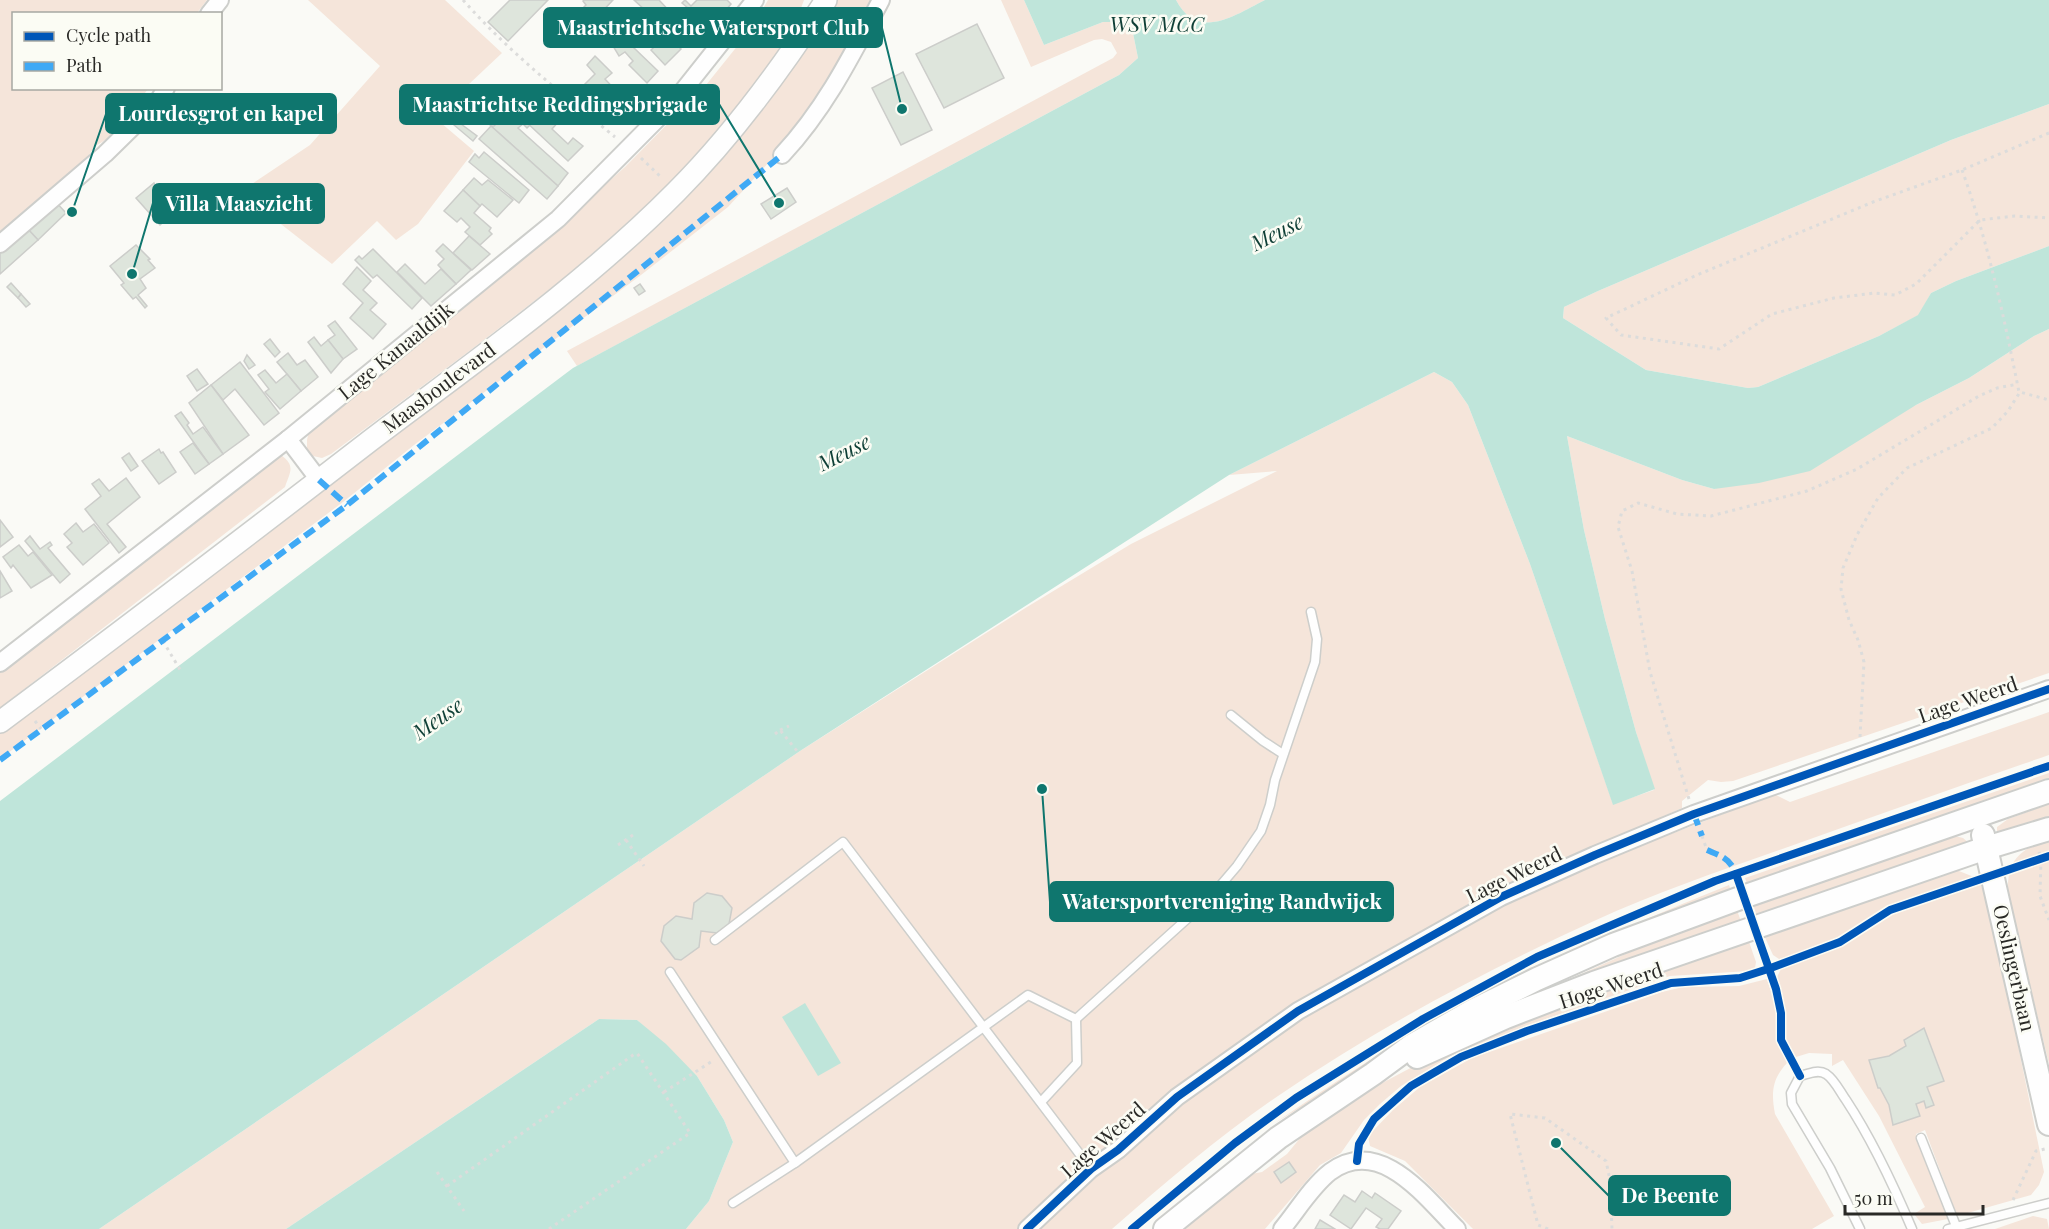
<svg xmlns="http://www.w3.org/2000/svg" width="2049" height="1229" font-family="'Playfair Display',serif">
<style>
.green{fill:#f5e5da}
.water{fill:#bfe5da}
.building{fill:#dee5dc;stroke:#cccdca;stroke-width:1.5}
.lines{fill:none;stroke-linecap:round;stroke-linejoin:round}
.service-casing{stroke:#cdcecb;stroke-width:11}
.minor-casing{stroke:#cdcecb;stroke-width:20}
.tertiary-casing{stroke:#cdcecb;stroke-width:24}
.secondary-casing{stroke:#cdcecb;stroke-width:26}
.path{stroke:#dcdcdb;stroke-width:3;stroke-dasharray:3 4.5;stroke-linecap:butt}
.service{stroke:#fefefe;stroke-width:8}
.minor{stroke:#fefefe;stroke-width:16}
.tertiary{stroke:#fefefe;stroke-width:21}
.secondary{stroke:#fefefe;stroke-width:22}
.quiet{stroke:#3fa9f5;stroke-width:6;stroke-dasharray:12 6;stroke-linecap:butt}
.cycleway-casing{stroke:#fbfcf4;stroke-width:11}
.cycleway{stroke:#0057b8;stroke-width:8}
.labels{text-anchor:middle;stroke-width:5;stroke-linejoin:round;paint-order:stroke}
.street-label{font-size:20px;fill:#292926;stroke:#fbfcf4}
.water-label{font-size:21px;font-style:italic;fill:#0f3f36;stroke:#fbfcf4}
.leader{fill:none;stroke:#0f766e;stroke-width:2}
.callout-dot{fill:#0f766e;stroke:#fbfcf4;stroke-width:2}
.callout{fill:#0f766e;stroke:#0f766e;stroke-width:2}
.callout-label{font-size:21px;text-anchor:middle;font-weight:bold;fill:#fff}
</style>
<rect width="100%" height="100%" fill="#fafaf6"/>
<g class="green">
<path d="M0,0H207L197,13L14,14V88L148,89C135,105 114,140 94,146C88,166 19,223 0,240Z"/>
<polygon points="308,0 445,0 502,53 434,117 474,151 418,224 396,240 377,221 332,264 240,192 310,145 380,66"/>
<polygon points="768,0 804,0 788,43 733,113 674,179 641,213 607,245 472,349 331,454 322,458 313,456 307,450 307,440 309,431 572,214 625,167 706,85 751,29"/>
<polygon points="838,0 874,0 826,90 792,137 728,207 641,275 414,445 343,502 0,759 0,731 562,307 778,87 808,46"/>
<polygon points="1001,0 1024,0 1044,45 1103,22 1122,22 1133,33 1138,58 1119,75 577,366 567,351 1113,58 1117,53 1111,42 1102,39 1094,40 1031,67"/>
<path d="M1176,0H1265C1235,15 1198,42 1176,0Z"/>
<polygon points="2049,104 2049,246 1956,281 1931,293 1919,315 1879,336 1758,387 1748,388 1646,370 1563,318 1564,307 1598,291 1951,140"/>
<path d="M2049,329V673L1733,781L1721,782L1708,780L1682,801V808L1626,833L1671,834L1728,812L1772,793L1790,802L2049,712V755C1962,785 1875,816 1788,847C1723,870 1657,892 1594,921C1485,971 1377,1028 1278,1096C1219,1136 1165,1183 1112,1229H686L709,1201L733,1142L724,1120L697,1076L637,1020L599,1019L286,1229H99L800,751L1027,607L1131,544L1277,471L1229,475L1434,372L1452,382L1468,405L1530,564L1613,804L1654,790L1636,732L1605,619L1584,530L1567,436L1682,480L1714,489L1916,405L1969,378L2034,336Z"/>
<path d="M281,455C296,466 290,472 285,487L0,708V659L266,457Z"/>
<polygon points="2049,773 2049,784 1749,889 1745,878"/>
<polygon points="2049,804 2049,820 1997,836 1997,827 2008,819"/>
<polygon points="1951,835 1963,838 1969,843 1758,919 1751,899"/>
<path d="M2049,839V853L2012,865C2020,850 2034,845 2049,839Z"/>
<polygon points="2049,860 2049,1064 2007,890 2009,874"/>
<polygon points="1954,869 1974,877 1886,909 1840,939 1793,957 1779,959 1773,955 1762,931"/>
<path d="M1980,883L1990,909L2044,1172L2039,1185L2031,1195L1957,1216L1925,1130L1916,1134L1948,1219L1922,1224L1914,1214L1925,1207L1879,1116L1843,1060L1832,1066V1054L1809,1053L1796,1057C1779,1040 1787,1027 1784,1006C1783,996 1779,986 1777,977L1782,967L1836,948L1853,939L1887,915Z"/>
<path d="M1729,885L1732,893L1433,1026L1275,1123C1355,1068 1437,1015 1525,973C1592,941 1660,913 1729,885Z"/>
<polygon points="1735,905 1742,924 1537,994 1714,914"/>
<polygon points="1747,936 1756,962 1755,968 1749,971 1670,976 1543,1020 1454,1054 1401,1086 1380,1104 1364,1120 1341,1153 1320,1165 1265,1229 1181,1229 1246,1175 1262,1172 1287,1154 1306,1131 1369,1090 1450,1047"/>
<path d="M1767,979L1777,1010L1778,1044L1787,1063C1772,1079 1771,1093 1775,1114L1834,1216L1812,1229H1473L1405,1161L1370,1146L1368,1136L1393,1110L1420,1087L1472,1058L1662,992L1683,987L1739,986Z"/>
<polygon points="2033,1216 2047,1219 2049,1229 1995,1229"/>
</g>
<g class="water">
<path d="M1024,0H1176C1198,42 1235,15 1265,0H2049V104L1951,140L1598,291L1564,307L1563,318L1646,370L1748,388L1758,387L1879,336L1918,315L1931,293L1956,281L2049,246V329L2034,336L1969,378L1916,405L1810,471L1759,483L1714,489L1682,480L1567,436L1584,530L1605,619L1636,732L1655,789L1613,805L1530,564L1468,405L1452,382L1434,372L1229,475L800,751L99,1229H0V801L573,368L1119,75L1138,58L1133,33L1122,22H1103L1044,45Z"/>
<polygon points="805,1003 841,1063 818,1076 782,1017"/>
<polygon points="599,1019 637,1020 666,1044 697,1076 724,1120 733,1142 709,1201 686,1229 286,1229"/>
</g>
<g class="building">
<polygon points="510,0 548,0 508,41 488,22"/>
<polygon points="584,0 613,0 596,18 584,7 586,5 583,1"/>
<polygon points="634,0 659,0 674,16 663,29 667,35 661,40 648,25 641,31 634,23 646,11"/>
<polygon points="685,0 691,6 697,0 727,0 731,4 715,23 719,27 714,33 688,10 689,9 682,3"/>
<polygon points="977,24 1004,78 944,108 916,54"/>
<polygon points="667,35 681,49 665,65 651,50"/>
<polygon points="626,37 633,47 658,71 647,83 629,65 633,61 625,52 619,56 613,46"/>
<polygon points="595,56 612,73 605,79 619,94 601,110 580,89 595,74 587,65"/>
<polygon points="903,72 932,130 901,145 872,88"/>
<polygon points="557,100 568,111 552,129 568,144 573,138 583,146 568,161 523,119 528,114 536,121"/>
<polygon points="511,109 530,125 527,128 523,124 518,128 568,173 558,186 491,126 494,126"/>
<polygon points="457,121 477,136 473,141 454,125"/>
<polygon points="491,126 558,186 547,199 479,139"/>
<polygon points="484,152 529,190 519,203 469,162 475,154 479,158"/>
<polygon points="474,178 482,185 488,180 513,200 497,217 482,204 480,206 463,190"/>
<polygon points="154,183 170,216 160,225 136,198"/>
<polygon points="787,188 796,202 771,219 761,204"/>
<polygon points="463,190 480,206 474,213 491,228 489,231 492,234 480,245 465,232 470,227 461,218 457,222 444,211"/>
<polygon points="54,200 66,213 38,240 26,227"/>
<polygon points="26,227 38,240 0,274 0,253"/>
<polygon points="469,236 490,254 472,270 453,253"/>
<polygon points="443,244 471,270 456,284 438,265 444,259 436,251"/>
<polygon points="136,245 150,259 148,260 155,268 140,279 146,288 138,295 147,306 145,308 136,297 133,299 121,285 124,283 110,266"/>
<polygon points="373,249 422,298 412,309 377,275 373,278 355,260 359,256 362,259"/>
<polygon points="405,264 425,284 441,269 456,284 431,306 397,272"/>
<polygon points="357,267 371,281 363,290 377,303 370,310 386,324 373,339 350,318 363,303 343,284"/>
<polygon points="11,283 21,294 18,298 7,287"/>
<polygon points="640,284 645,291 639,295 634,288"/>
<polygon points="21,294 30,304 26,307 18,298"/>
<polygon points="335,321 357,349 343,359 328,340 335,335 328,326"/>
<polygon points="314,337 321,346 328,340 343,359 331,373 308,342"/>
<polygon points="270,339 280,352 275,357 264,344"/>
<polygon points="288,353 297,365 305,360 318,377 301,391 277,362"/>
<polygon points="247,355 255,365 249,369 244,361"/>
<polygon points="240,362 279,413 264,425 235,389 223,400 211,385"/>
<polygon points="197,369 208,384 197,391 187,376"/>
<polygon points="265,370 276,383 287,374 301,391 280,409 265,392 269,389 258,375"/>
<polygon points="211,385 249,435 223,454 189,403"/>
<polygon points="181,412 189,423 187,425 193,434 203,427 223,454 209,464 175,416"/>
<polygon points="193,443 209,464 195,474 180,452"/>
<polygon points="159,449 161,453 163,452 176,472 159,484 142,461"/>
<polygon points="129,453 138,466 131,471 122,458"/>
<polygon points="126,478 140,497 107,524 126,547 119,553 85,509 101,496 92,484 99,479 109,491"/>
<polygon points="0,520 13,537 0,547"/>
<polygon points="76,523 83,532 94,524 109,543 83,565 67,547 72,543 64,534"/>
<polygon points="30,536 40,549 50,542 52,545 48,548 70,574 60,583 25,541"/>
<polygon points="19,545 28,556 33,552 52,575 31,588 13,565 11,568 3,557"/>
<polygon points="0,571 12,591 0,598"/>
<polygon points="707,893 722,896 732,908 729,924 717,933 701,931 699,947 681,960 675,959 661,941 664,926 676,916 692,919 694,903"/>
<polygon points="1924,1028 1944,1081 1927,1087 1934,1105 1926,1108 1924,1101 1916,1104 1920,1116 1893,1125 1889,1105 1880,1088 1878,1088 1869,1060 1889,1056 1906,1046 1904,1040"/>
<polygon points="1289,1162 1296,1172 1281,1183 1274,1172"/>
<polygon points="1362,1191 1372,1198 1375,1193 1401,1211 1388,1229 1380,1229 1376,1227 1382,1219 1366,1208 1351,1229 1330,1215 1344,1195 1355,1202"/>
<polygon points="1320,1220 1335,1229 1315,1229"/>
</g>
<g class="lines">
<defs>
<g id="service">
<polyline points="1231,715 1263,741 1283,754"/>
<polyline points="715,940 843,842 1091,1169"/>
<polyline points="670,972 795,1163"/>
<polyline points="1041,1102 1077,1063 1076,1019"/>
<polyline points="1921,1138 1956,1226"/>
<polyline points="733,1203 795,1163 1028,995 1076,1019 1208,900 1237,866 1261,831 1270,805 1275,780 1315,662 1317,639 1311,612"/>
<path d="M1860,1229L1830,1168L1792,1104L1791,1093L1800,1076C1808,1074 1818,1069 1826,1074C1835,1080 1840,1092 1846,1100C1873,1141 1893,1184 1912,1229"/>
<polyline points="1948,1229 2049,1203"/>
</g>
<g id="minor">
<polyline points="209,14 220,0"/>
<path d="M782,155C825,109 852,55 881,0"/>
<polyline points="0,244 105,154 157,103 166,88"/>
<polyline points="288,439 319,480"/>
<polyline points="0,663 288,439 558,219 674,102 755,0"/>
<polyline points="1027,1229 1091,1169 1118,1150 1177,1097 1298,1011 1501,897 1595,855 1694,814 2049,689"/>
<path d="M1282,1229C1297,1211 1311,1187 1330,1172C1380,1135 1425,1197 1457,1229"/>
</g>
<path id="tertiary" d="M0,722C125,629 248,535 371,440C475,361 584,285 676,192C733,135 782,68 826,0"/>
<g id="secondary">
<polyline points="1983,835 2049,1124"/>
<polyline points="1417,1057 1506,1017 1594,983 1986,848 2049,829"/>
<polyline points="1165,1229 1278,1138 1373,1074 1411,1046 1474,1010 1537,979 1613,945 1743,897 2049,791"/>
</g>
</defs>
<use href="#service" class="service-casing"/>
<use href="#minor" class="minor-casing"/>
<use href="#tertiary" class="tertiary-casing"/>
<use href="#secondary" class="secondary-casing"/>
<g class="path">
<path d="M463,0C510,53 561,93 615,137"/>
<polyline points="2049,133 1962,170 1873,202 1697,275 1606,318 1621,335 1719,349 1772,314 1834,298 1875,293 1895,295 1916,284 1980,220 2015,216 2049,218"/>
<polyline points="641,158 662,178"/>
<path d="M1962,170C1988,242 2004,317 2019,392"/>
<polyline points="163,641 182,673"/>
<polyline points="35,721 41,729"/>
<polyline points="780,730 789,726"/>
<polyline points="775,734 780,730 797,751"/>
<polyline points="1860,737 1864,662 1858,640 1849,620 1841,589 1843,568 1857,535 1878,498 1907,468 1992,428 2008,411 2020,392 2049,400"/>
<polyline points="1689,799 1650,672 1632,571 1618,527 1622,511 1638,503 1677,514 1711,516 1807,491 1857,469 1979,396 1997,388 2018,384"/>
<polyline points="1702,836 1707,850"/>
<polyline points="626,840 644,866"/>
<polyline points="618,845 633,835"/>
<polyline points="2039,852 2041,858 2040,896 2049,920"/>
<polyline points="664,1092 714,1060"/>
<polyline points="437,1172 464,1211"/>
<polyline points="447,1186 636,1053"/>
<polyline points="2013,1200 2036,1151 2049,1148"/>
<polyline points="549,1229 690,1133 637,1053"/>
<polyline points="1548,1229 1538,1225 1510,1114 1545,1118 1606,1161 1610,1180 1612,1229"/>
</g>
<use href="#service" class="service"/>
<use href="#minor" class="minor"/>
<use href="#tertiary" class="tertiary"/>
<use href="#secondary" class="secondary"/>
<g class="quiet">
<polyline points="319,480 347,505"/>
<polyline points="0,760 347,505 782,155"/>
<polyline points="1694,814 1702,836"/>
<path d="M1707,850C1721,856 1730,858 1736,874"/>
</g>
<defs>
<g id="cycleway">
<polyline points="1736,874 1776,989 1781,1013 1781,1040 1800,1076"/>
<polyline points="1357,1161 1359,1144 1374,1119 1411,1086 1461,1057 1527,1031 1671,983 1740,978 1768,969 1840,942 1890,910 2049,856"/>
<polyline points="1027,1229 1091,1169 1118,1150 1177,1097 1298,1011 1501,897 1595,855 1694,814 2049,689"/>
<polyline points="1132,1229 1235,1143 1296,1098 1423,1019 1537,957 1715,881 2049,766"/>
</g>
</defs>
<use href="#cycleway" class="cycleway-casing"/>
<use href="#cycleway" class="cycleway"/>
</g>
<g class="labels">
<g class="street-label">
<text transform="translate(396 351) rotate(-39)" y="7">Lage Kanaaldijk</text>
<text transform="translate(439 388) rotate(-37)" y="7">Maasboulevard</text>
<text transform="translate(1968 700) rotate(-19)" y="7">Lage Weerd</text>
<text transform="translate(1514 875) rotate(-26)" y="7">Lage Weerd</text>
<text transform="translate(2014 968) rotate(77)" y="7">Oeslingerbaan</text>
<text transform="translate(1611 986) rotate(-18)" y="7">Hoge Weerd</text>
<text transform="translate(1103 1140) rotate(-41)" y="7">Lage Weerd</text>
</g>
<g class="water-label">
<text x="1157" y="32">WSV MCC</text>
<text transform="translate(1277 233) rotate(-27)" y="7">Meuse</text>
<text transform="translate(844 453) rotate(-27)" y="7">Meuse</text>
<text transform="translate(438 719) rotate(-35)" y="7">Meuse</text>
</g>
</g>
<path class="leader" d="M902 109L882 28M779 203L719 104M72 212L106 114M132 274L153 203M1042 789L1050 902M1556 1143L1609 1196"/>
<g class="callout-dot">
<circle cx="902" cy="109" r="6"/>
<circle cx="779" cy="203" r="6"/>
<circle cx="72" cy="212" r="6"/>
<circle cx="132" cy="274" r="6"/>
<circle cx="1042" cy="789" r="6"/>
<circle cx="1556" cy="1143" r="6"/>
</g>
<g class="callout">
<rect x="544" y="8" width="338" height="39" rx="6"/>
<rect x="400" y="85" width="319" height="39" rx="6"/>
<rect x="106" y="94" width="230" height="39" rx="6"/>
<rect x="153" y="184" width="171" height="39" rx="6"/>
<rect x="1050" y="882" width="343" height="39" rx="6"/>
<rect x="1609" y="1176" width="121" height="39" rx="6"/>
</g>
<g class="callout-label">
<text x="713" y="35">Maastrichtsche Watersport Club</text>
<text x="560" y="112">Maastrichtse Reddingsbrigade</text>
<text x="221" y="121">Lourdesgrot en kapel</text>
<text x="239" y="211">Villa Maaszicht</text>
<text x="1222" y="909">Watersportvereniging Randwijck</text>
<text x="1670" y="1203">De Beente</text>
</g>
<rect x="12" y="12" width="210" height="78" fill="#fbfcf4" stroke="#a7a8a2" stroke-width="1.5"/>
<rect x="24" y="32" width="30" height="9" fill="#0057b8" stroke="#a7a8a2" stroke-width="1.5"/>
<text x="66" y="42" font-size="18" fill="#292926">Cycle path</text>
<rect x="24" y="62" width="30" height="9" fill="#3fa9f5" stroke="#a7a8a2" stroke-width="1.5"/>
<text x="66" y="72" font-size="18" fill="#292926">Path</text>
<path d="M1845 1205v9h138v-9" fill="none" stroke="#292926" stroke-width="3"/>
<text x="1854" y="1205" font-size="18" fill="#292926" stroke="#fbfcf4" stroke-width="4.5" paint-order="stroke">50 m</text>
</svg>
